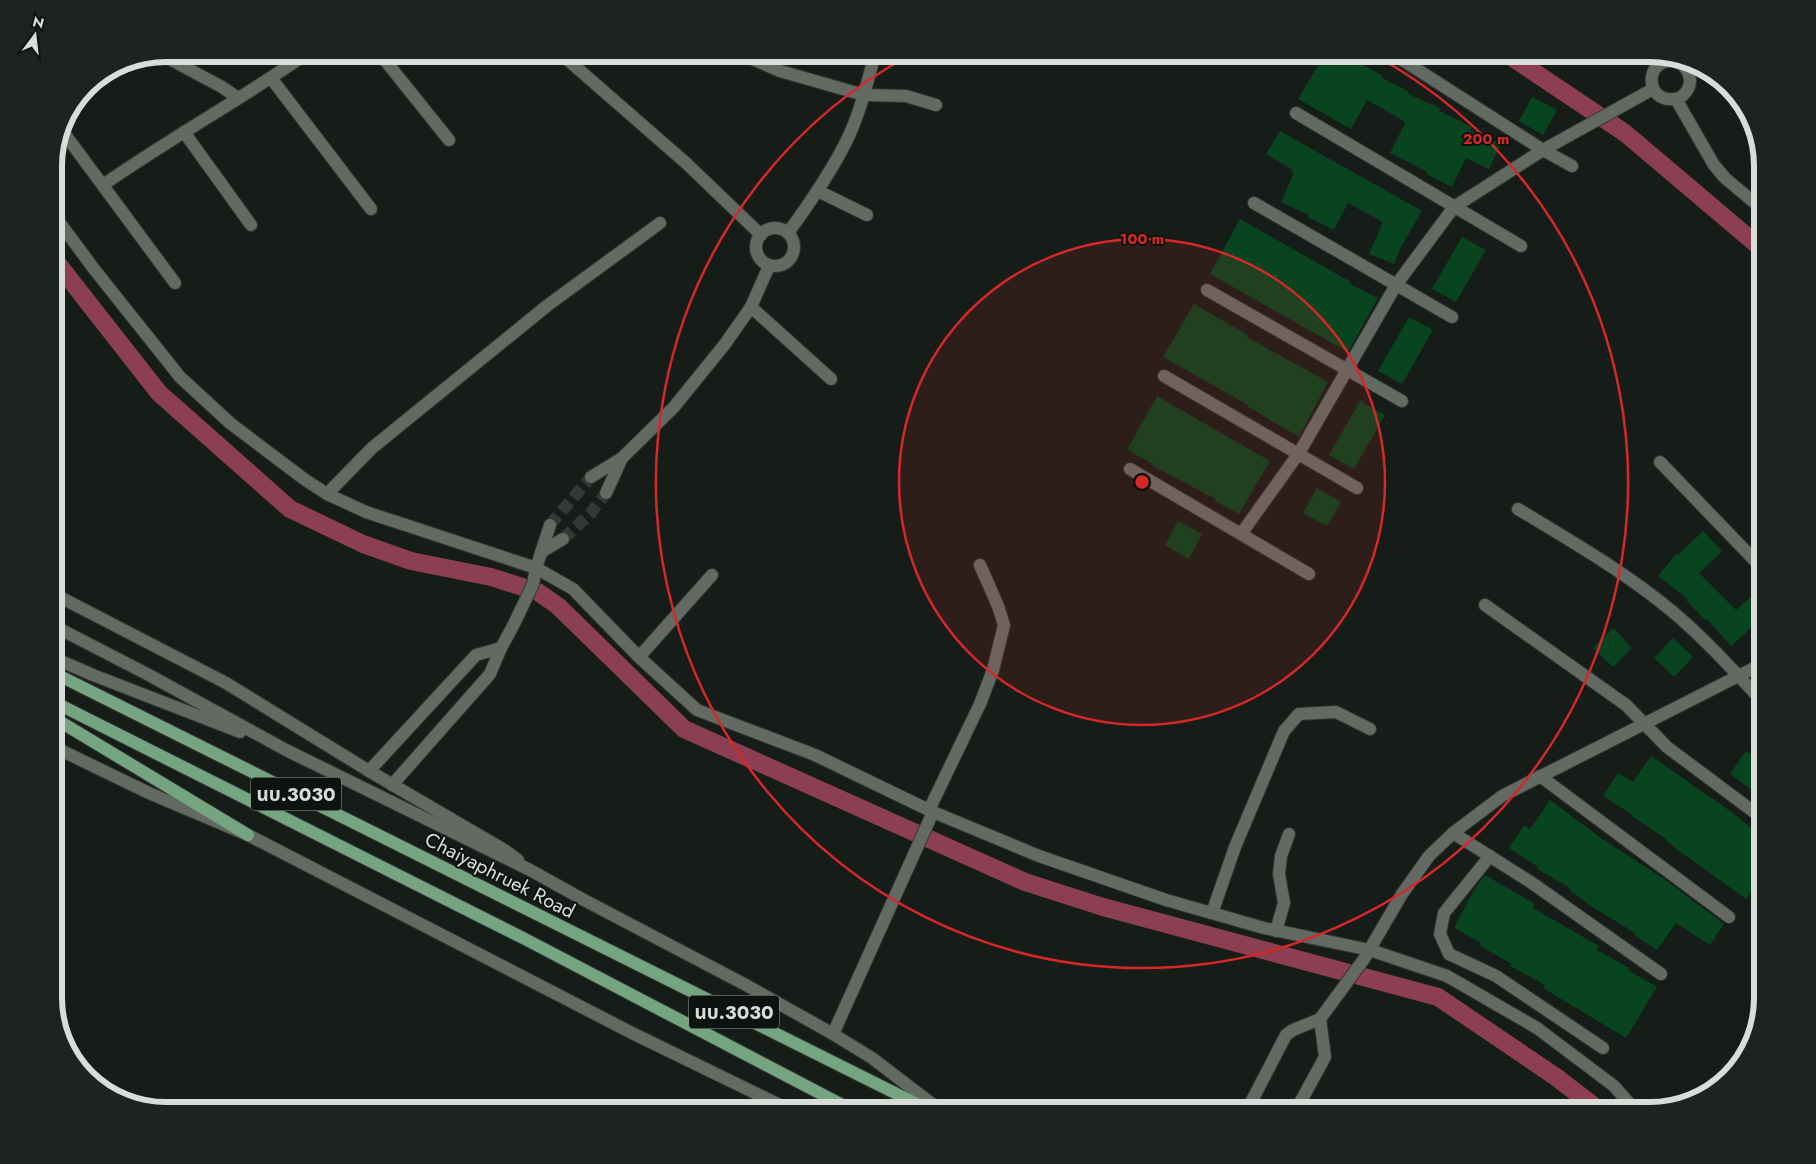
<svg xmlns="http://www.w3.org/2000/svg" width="1816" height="1164" font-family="Jost,'Noto Sans Thai',sans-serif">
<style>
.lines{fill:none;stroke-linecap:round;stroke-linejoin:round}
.canal{stroke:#8c3e52;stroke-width:18}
.building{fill:#07441f}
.street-tunnel{stroke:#333a35;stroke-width:12;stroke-dasharray:12 6;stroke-linecap:butt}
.street-casing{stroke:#323633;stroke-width:14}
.secondary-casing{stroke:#323633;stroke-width:14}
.primary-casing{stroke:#323633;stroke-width:14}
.street{stroke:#626a63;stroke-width:12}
.secondary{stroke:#626a63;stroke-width:12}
.primary{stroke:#75a580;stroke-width:12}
.ring{fill:none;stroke:#d62828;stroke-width:2.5}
.labels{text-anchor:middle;stroke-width:4;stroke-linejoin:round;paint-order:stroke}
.shield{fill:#0d140f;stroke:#9ca19d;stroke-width:1}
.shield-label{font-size:19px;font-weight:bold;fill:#d9ddda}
.street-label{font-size:20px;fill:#d9ddda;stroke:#0d140f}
.rim{fill:none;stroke:#d9ddda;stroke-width:6}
.centre{fill:#d62828;stroke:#0d140f;stroke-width:2.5}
.ring-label{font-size:15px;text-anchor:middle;font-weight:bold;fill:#d62828;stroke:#0d140f;stroke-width:4;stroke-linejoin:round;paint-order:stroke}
</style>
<rect width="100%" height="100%" fill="#161d18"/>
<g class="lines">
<g class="canal">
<polyline points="1507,54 1625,133 1762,249"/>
<polyline points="54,259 159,393 290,509 363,544 411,561 491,577 538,592 558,606 684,729 1025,882 1103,907 1438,997 1556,1077 1599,1110"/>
</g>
</g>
<g class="building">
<polygon points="1325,54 1344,54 1383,76 1382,78 1409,92 1408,94 1440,108 1439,111 1472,127 1470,130 1501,144 1489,169 1466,158 1452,187 1426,174 1427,172 1390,153 1405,123 1404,121 1367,100 1351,129 1298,99"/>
<polygon points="1532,97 1557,110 1543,135 1519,121"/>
<polygon points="1280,131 1422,211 1401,247 1394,264 1369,254 1383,222 1381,221 1348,203 1334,230 1308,217 1309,215 1281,202 1294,173 1292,172 1293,170 1266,154"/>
<polygon points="1240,219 1351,282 1350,284 1378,298 1348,352 1210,274"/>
<polygon points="1462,237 1486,250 1456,302 1432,289"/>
<polygon points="1194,304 1248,335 1247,337 1328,382 1299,437 1247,406 1248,405 1163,357"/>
<polygon points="1409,317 1433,330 1402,384 1378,371"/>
<polygon points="1157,396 1270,461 1239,514 1215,501 1216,499 1152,466 1153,464 1127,450"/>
<polygon points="1360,401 1385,415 1354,469 1329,455"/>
<polygon points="1317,488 1341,502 1327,526 1303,513"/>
<polygon points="1178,521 1202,534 1189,559 1165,545"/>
<polygon points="1703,531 1722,551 1699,573 1736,610 1762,587 1762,618 1731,646 1707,619 1705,620 1686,600 1688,599 1658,576 1676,554 1678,555"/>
<polygon points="1613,628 1632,648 1613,667 1593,648"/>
<polygon points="1673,638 1693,657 1674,677 1654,658"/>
<polygon points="1746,751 1762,762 1762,776 1752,790 1730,774"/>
<polygon points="1651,756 1730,811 1762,836 1762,877 1746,899 1686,856 1665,840 1666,839 1632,816 1633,815 1603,796 1618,773 1633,782"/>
<polygon points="1550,800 1601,838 1664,879 1724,924 1710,945 1676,923 1657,950 1634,935 1635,933 1591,906 1569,890 1570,888 1537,869 1538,867 1509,848 1524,825 1530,829"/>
<polygon points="1485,875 1535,904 1533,908 1599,946 1597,950 1629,968 1628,970 1657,987 1626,1038 1543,988 1545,985 1510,966 1512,964 1480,946 1481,943 1454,928 1475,888"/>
</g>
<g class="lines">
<g class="street-tunnel">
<polyline points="550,525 591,477"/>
<polyline points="563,539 590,514 606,493"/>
</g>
<defs>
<g id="street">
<polyline points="380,54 449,140"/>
<polyline points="561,54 686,163 761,235"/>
<polyline points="741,54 780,71 864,95 906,96 936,105"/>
<polyline points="1393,54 1543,150 1572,166"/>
<polyline points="1648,54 1658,65"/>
<polyline points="162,55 222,87 238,98"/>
<path d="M1673,61C1644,59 1645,102 1673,99C1678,99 1683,96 1686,92C1694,82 1689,68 1679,63"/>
<polyline points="271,78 371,209"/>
<polyline points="1676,99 1714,165 1725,178 1762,209"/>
<polyline points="1296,113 1521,246"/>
<polyline points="61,129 175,283"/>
<polyline points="184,132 251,225"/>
<path d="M103,185C169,139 240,100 306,54"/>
<polyline points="818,191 867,215"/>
<polyline points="1254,203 1452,317"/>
<polyline points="54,215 94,269 180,377 230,423 304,479 327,494 366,512 536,568 573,589 639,657 697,710 815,755 933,812 1039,856 1166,900 1264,928 1370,950 1447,976 1537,1028 1614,1086 1635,1110"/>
<circle cx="775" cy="247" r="19"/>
<path d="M788,233C809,204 830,174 846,142C860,114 867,83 875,54"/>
<polyline points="1207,290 1402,401"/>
<polyline points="751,307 831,379"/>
<polyline points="1164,376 1357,488"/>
<polyline points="1660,462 1762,568"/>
<polyline points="1130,469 1309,574"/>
<polyline points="591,477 622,458 674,407 725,344 751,307 769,266"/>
<polyline points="606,493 622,458"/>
<polyline points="327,494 372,448 548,305 660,223"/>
<path d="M1518,509C1571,541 1625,572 1673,612C1705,639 1733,670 1762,701"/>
<polyline points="1241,534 1299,453 1396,285 1454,207 1543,150 1653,89"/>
<polyline points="541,552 563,539"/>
<polyline points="54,594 226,683 369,771 506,851 518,860"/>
<polyline points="1485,605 1626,705 1667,747 1762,818"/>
<polyline points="639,657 712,575"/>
<polyline points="369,771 476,655 501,648"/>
<polyline points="1540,776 1729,917"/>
<polyline points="392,785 490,674 501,648 514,624 533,584 536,568 550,525"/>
<polyline points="929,810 980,704 993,670 1004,625 998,606 980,565"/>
<polyline points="1453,833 1532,883 1661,974"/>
<polyline points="1490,856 1444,913 1440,934 1449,954 1496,976 1603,1048"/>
<polyline points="1212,913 1235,847 1284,731 1299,714 1336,712 1370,729"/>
<polyline points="1276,931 1284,903 1279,874 1281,856 1289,834"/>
<polyline points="833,1034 933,812"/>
<polyline points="1247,1110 1286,1035 1293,1030 1320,1019 1364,959 1402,894 1429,856 1453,833 1502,796 1762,664"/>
<polyline points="1296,1110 1325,1057 1320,1019"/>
</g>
<g id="secondary">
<polyline points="54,626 147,674 286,750 530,870 584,900 744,984 833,1034 872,1058 940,1110"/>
<polyline points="54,658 93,675 240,732"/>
<polyline points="54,747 149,793 248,835 632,1033 790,1110"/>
</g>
<g id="primary">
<polyline points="54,673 929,1110"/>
<polyline points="54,702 525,939 852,1110"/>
<polyline points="54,718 248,835"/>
</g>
</defs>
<use href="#street" class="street-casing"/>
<use href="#secondary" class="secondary-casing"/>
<use href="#primary" class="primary-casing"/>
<use href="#street" class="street"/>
<use href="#secondary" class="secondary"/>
<use href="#primary" class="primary"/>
</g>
<circle cx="1142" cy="482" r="243" fill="#d62828" fill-opacity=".12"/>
<g class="ring">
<circle cx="1142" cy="482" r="243"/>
<path d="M1374 55A486 486 0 1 1 910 55"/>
</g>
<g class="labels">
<g class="shield">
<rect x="251" y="777.5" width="90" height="33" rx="4"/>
<rect x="689" y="995.5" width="90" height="33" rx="4"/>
</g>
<g class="shield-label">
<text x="296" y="801">นบ.3030</text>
<text x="734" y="1019">นบ.3030</text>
</g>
<g class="street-label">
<text transform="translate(500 875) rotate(27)" y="7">Chaiyaphruek Road</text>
</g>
</g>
<path d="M0 0H1816V1164H0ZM166 62H1650A104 104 0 0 1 1754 166V998A104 104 0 0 1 1650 1102H166A104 104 0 0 1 62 998V166A104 104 0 0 1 166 62Z" fill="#1d241f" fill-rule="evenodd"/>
<path class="rim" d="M166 62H1650A104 104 0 0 1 1754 166V998A104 104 0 0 1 1650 1102H166A104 104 0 0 1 62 998V166A104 104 0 0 1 166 62Z"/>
<circle cx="1142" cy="482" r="8" class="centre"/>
<g class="ring-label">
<text x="1486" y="144">200 m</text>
<text x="1142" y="244">100 m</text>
</g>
<g transform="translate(35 35) rotate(15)" stroke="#0d140f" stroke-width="4" paint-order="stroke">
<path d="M0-4L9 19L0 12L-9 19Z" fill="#d9ddda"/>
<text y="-8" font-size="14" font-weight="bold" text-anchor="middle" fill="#d9ddda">N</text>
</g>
</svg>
